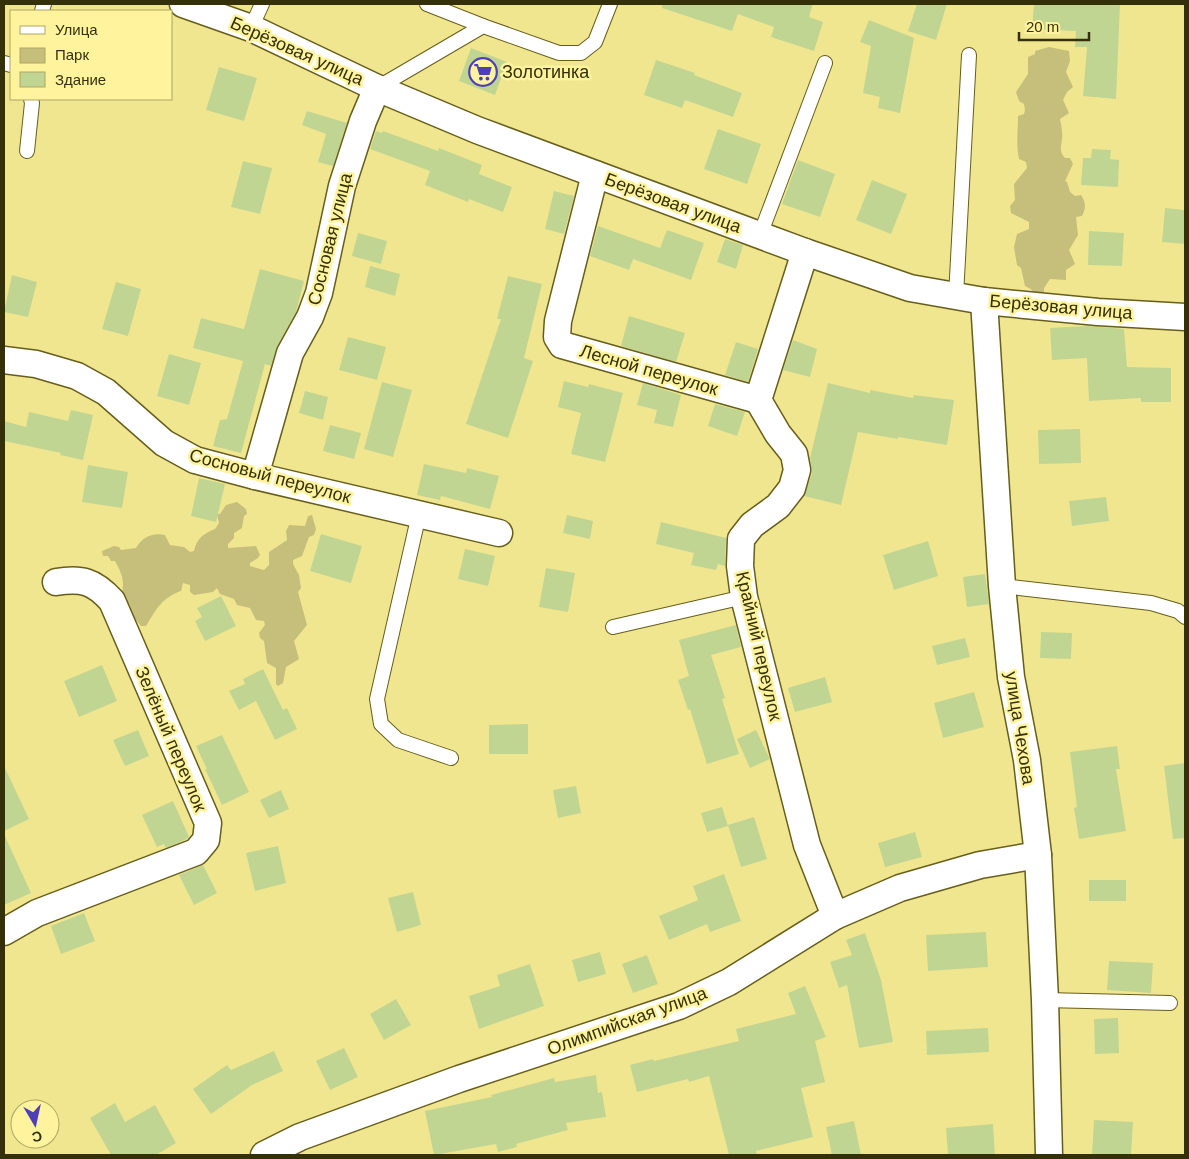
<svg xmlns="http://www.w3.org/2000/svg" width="1189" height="1159" font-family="Arial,sans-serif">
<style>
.green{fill:#c6be7b}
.building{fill:#c1d593}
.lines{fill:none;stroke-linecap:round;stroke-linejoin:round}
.service-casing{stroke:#665e1a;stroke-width:16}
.minor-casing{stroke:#665e1a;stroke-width:29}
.service{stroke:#fff;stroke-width:14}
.minor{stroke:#fff;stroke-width:26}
.labels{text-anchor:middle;stroke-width:5;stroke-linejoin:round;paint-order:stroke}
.street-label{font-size:18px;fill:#34300a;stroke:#fff49d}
.poi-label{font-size:18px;fill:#34300a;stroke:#fff49d;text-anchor:start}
</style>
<rect width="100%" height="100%" fill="#f1e690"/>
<g class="green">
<path d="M1049,47L1069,51L1070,61L1066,72L1073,87L1067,92L1063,100L1069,113L1060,119C1061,125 1063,133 1062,139C1061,147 1059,152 1065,158H1070L1073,164L1065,181L1067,182L1070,192L1075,196L1081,195C1086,202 1086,208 1082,216L1076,217L1078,235L1069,250L1075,264L1066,270V280L1050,279L1044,288V292L1034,295L1031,289L1025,286L1021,268L1017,265L1014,247L1017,234L1029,229V222L1011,213L1010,206L1015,200L1014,184L1027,168L1026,162L1019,159C1016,145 1018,131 1018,116L1024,114L1025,110L1024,104L1019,101L1016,92L1028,74V57L1035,54V51Z"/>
<path d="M237,502L246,509L247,514L244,516L242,528L234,533V538L228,544V548L256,546L260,555L258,558L250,563V566L264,570L269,565V552L287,540L286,531L289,525L305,526L308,516L312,515L316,529L314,535L309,537L302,556L293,560V564L299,575L301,588L298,592L307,625L294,641L299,659L286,667L283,683L278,686L276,684V668L267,663L264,641L260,638L259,633L265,625L264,621L256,620L250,608L237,605L234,599L220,594L217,588L213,592L194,595L190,592V585L183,583L181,591C162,598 157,608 146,626H141L132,615L130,605L122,595C124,579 123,576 115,561H111L108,556H103L102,551L114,546L119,547L121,550L136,548C142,537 153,532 165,535L170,545L184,547L190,552L194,551C197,538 203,534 215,529L219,523L217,514H220L226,505Z"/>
</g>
<g class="building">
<polygon points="662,4 813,4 809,17 823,22 814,51 771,37 774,27 738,14 732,31 662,8"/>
<polygon points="917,4 947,4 936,40 908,31"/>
<polygon points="1034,4 1120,4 1116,99 1083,96 1087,47 1075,47 1076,31 1032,29"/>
<polygon points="869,20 914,38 900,113 878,108 880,97 863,93 871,46 860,42"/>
<polygon points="471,48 507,62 495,95 459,81"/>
<polygon points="656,60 695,73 694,75 742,93 733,117 685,100 682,108 644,95"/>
<polygon points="219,67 257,78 244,121 206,110"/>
<polygon points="307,111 347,123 333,166 318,162 326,134 302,125"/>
<polygon points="718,129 761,144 747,184 704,169"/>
<polygon points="376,131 382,133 383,131 438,151 439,148 482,165 479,174 512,187 503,212 469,199 468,202 425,185 430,171 370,149"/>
<polygon points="1092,149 1111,150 1110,159 1119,160 1118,187 1081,185 1083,158 1091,158"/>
<polygon points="798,160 835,174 820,217 782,204"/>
<polygon points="243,161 272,168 260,214 231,207"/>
<polygon points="872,180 907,194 891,234 856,220"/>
<polygon points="554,191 574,196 564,234 545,229"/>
<polygon points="1165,208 1185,210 1185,244 1162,242"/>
<polygon points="598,226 660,248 667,230 704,243 691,280 633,259 629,270 590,256"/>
<polygon points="1089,231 1124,233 1122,266 1088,265"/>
<polygon points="358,233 387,241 381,264 352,256"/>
<polygon points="725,239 743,245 736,269 717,262"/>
<polygon points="370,266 400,274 395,296 365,287"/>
<polygon points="260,269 304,281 296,312 277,346 271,366 265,364 241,453 213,446 220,420 227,419 243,361 193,348 201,318 244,329"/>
<polygon points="12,275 37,282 28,317 4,312"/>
<polygon points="508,276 542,284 524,358 533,361 508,438 466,424 501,319 497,319"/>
<polygon points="116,282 141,289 128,336 102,329"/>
<polygon points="629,316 685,333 676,362 621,346"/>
<polygon points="1088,326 1124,329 1127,367 1171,368 1171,402 1141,402 1141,398 1089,401 1087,358 1052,360 1050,328"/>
<polygon points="348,337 386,347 377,380 339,370"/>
<polygon points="793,340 817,349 810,377 783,370"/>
<polygon points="736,342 758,349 748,382 725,375"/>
<polygon points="169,354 201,363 189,405 157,396"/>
<polygon points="564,381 588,387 589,384 623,393 605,462 571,454 581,413 558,407"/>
<polygon points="382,382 412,390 393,457 364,449"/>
<polygon points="643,383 681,395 673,427 654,423 657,410 637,405"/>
<polygon points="828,383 870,393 870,390 913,398 914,395 954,400 947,445 898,437 898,439 858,432 841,505 804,496 812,474 810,458"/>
<polygon points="305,391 328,397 323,420 299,413"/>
<polygon points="715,404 745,412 737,436 708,426"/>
<polygon points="71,410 93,415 83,460 60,455 61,453 4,441 4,421 26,427 29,412 68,421"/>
<polygon points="330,425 361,433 354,459 323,451"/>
<polygon points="1080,429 1081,463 1039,464 1038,430"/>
<polygon points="424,464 466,473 467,468 499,476 490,509 441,496 440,500 417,495"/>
<polygon points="88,465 128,472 122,508 82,502"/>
<polygon points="199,478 225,484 216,522 191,516"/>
<polygon points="1106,497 1109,521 1072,526 1069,501"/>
<polygon points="567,515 593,521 590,539 563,533"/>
<polygon points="661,522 726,538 725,566 718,564 716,570 691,565 694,553 656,544"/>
<polygon points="321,534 362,546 351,583 310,571"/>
<polygon points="928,541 938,576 894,590 883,555"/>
<polygon points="465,549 495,556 488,586 458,579"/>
<polygon points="546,568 575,573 568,612 539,607"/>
<polygon points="985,574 989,604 967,607 963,577"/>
<polygon points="221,596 236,626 205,641 195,621 202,617 197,608"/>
<polygon points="736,625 741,647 711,655 725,698 722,699 739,754 707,764 690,709 688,710 678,680 689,676 679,640"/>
<polygon points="1041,632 1072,633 1071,659 1040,658"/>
<polygon points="965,638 970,657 937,665 932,646"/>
<polygon points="102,665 117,701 79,717 64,681"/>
<polygon points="263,669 283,710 287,708 297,729 275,740 256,701 239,710 229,691 245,684 243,679"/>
<polygon points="825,677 832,702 795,712 788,688"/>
<polygon points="974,692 984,727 943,738 934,703"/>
<polygon points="528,724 528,754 489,754 489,725"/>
<polygon points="138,730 149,756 125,766 113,740"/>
<polygon points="756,730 770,759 750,768 737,739"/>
<polygon points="222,735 249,792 222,805 205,769 207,769 196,746"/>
<polygon points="1117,746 1120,769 1116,769 1126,831 1079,839 1074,808 1077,807 1070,752"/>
<polygon points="1185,763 1185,838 1173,839 1164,766"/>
<polygon points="4,766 29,819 4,831"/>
<polygon points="576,786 581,813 558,818 553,790"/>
<polygon points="281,790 289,809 269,818 260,800"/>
<polygon points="173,801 189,837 187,839 166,848 164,844 157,847 142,815"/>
<polygon points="722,807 728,826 707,832 701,813"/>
<polygon points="754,817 767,859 741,867 728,825"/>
<polygon points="915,832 922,857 885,867 878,843"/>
<polygon points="4,834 31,893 4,905"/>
<polygon points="278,846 286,883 255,891 246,853"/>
<polygon points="203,865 217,893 194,905 179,875"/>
<polygon points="724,874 741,921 710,932 707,924 669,940 659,916 698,900 693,886"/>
<rect x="1089" y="880" width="37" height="21"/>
<polygon points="413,892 421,925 397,932 388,898"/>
<polygon points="84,913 95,941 61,954 51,926"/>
<polygon points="986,932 988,967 928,971 926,935"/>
<polygon points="865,933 881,980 893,1042 859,1048 847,985 839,988 830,962 852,955 846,940"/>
<polygon points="600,952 606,974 578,982 572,960"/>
<polygon points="647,955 658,984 633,993 622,964"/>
<polygon points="1109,961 1153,963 1151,993 1107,990"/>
<polygon points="530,964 544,1006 479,1029 469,996 500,986 497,975"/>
<polygon points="805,986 826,1037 815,1041 825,1082 801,1088 813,1137 756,1151 757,1155 729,1155 709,1076 689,1082 688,1079 637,1092 630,1065 653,1059 654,1061 739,1041 736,1029 796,1014 788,993"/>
<polygon points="396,999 411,1025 384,1040 370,1014"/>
<polygon points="1118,1018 1119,1053 1095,1054 1094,1019"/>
<polygon points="988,1028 989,1052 927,1055 926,1031"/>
<polygon points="344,1048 358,1077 330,1090 316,1061"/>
<polygon points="274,1051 283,1071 252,1085 211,1114 193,1089 227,1065 231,1070"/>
<polygon points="596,1075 598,1093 602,1092 606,1117 566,1123 568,1130 516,1144 517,1147 498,1152 496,1144 434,1155 425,1111 492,1097 491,1095 554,1078 555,1082"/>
<polygon points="115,1103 125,1122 155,1105 176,1143 156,1155 111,1155 90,1118"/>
<polygon points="1094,1120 1133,1122 1131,1155 1092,1155"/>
<polygon points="854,1121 861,1155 832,1155 826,1127"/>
<polygon points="993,1124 995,1155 948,1155 946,1128"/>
</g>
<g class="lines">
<defs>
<g id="service">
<polyline points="427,4 483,26"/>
<polyline points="42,11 44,4"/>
<polyline points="251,28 262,4"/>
<polyline points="4,63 11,65"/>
<polyline points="377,88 483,26 559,53 581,53 595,42 610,4"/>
<polyline points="27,151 32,103 31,99"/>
<polyline points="760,235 825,63"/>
<polyline points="956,296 969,55"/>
<polyline points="419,514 377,699 381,724 398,740 451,758"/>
<polyline points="1002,586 1151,603 1178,611 1185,617"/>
<polyline points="613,627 744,597"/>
<polyline points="1045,1000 1170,1003"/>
</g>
<g id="minor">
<polyline points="183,4 251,28 377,88 477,130 805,252 910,288 984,301 1098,312 1185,317"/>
<polyline points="595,174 558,321 557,337 562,345 758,400 805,252"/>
<polyline points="984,301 1002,586 1011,677 1027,760 1038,855 1045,1000 1049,1155"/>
<polyline points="4,360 36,364 77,376 106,392 164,443 195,460 255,476 499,533"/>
<polyline points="758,400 778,434 794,454 797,470 792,488 778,506 752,525 741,539 740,566 744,597 807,845 835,916"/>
<polyline points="255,476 290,353 310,317 319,293 342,186 363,121 377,88"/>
<path d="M4,932L37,913L196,852L206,840L208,823L112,601C94,581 82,578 56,582"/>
<polyline points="264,1155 300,1137 459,1079 679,1006 729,982 835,916 900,888 980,865 1038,855"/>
</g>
</defs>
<use href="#service" class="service-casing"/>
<use href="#minor" class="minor-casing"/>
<use href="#service" class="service"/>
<use href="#minor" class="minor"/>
</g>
<defs>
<symbol id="supermarket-ring" viewBox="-11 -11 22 22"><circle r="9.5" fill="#fff49d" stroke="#4d3fb6" stroke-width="1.5"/><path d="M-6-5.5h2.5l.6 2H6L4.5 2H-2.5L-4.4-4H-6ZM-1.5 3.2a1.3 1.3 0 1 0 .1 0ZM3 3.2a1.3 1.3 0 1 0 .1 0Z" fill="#4d3fb6"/></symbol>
</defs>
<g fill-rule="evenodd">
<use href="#supermarket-ring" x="467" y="56" width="32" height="32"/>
</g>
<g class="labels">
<g class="street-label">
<text transform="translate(297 51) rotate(24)" y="6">Берёзовая улица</text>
<text transform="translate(673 203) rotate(20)" y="6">Берёзовая улица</text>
<text transform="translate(330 239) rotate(-76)" y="6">Сосновая улица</text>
<text transform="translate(1061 307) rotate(5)" y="6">Берёзовая улица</text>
<text transform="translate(649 370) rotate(16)" y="6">Лесной переулок</text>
<text transform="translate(270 476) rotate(15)" y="6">Сосновый переулок</text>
<text transform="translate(759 646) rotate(77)" y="6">Крайний переулок</text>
<text transform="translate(1020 728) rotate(81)" y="6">улица Чехова</text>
<text transform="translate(171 739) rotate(67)" y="6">Зелёный переулок</text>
<text transform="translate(627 1021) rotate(-20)" y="6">Олимпийская улица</text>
</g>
<g class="poi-label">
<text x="502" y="78">Золотинка</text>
</g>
</g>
<rect width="1189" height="1159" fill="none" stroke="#34300a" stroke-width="10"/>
<rect x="10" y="10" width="162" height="90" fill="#fff49d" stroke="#aea662"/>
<rect x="20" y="26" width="25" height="8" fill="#ffffff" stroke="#aea662"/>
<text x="55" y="35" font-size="15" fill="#34300a">Улица</text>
<rect x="20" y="48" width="25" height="15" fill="#c6be7b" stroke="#aea662"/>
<text x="55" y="60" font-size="15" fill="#34300a">Парк</text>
<rect x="20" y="72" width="25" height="15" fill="#c1d593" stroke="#aea662"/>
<text x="55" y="85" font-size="15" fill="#34300a">Здание</text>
<g transform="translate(35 1124) rotate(171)"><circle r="24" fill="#fff49d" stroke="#aea662"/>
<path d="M0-4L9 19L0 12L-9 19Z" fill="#4d3fb6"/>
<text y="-8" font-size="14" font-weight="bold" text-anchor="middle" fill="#34300a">С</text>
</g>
<path d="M1019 32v8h70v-8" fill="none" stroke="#34300a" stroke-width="2.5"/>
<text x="1026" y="32" font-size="15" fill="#34300a" stroke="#fff49d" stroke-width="4" paint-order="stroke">20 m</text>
</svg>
